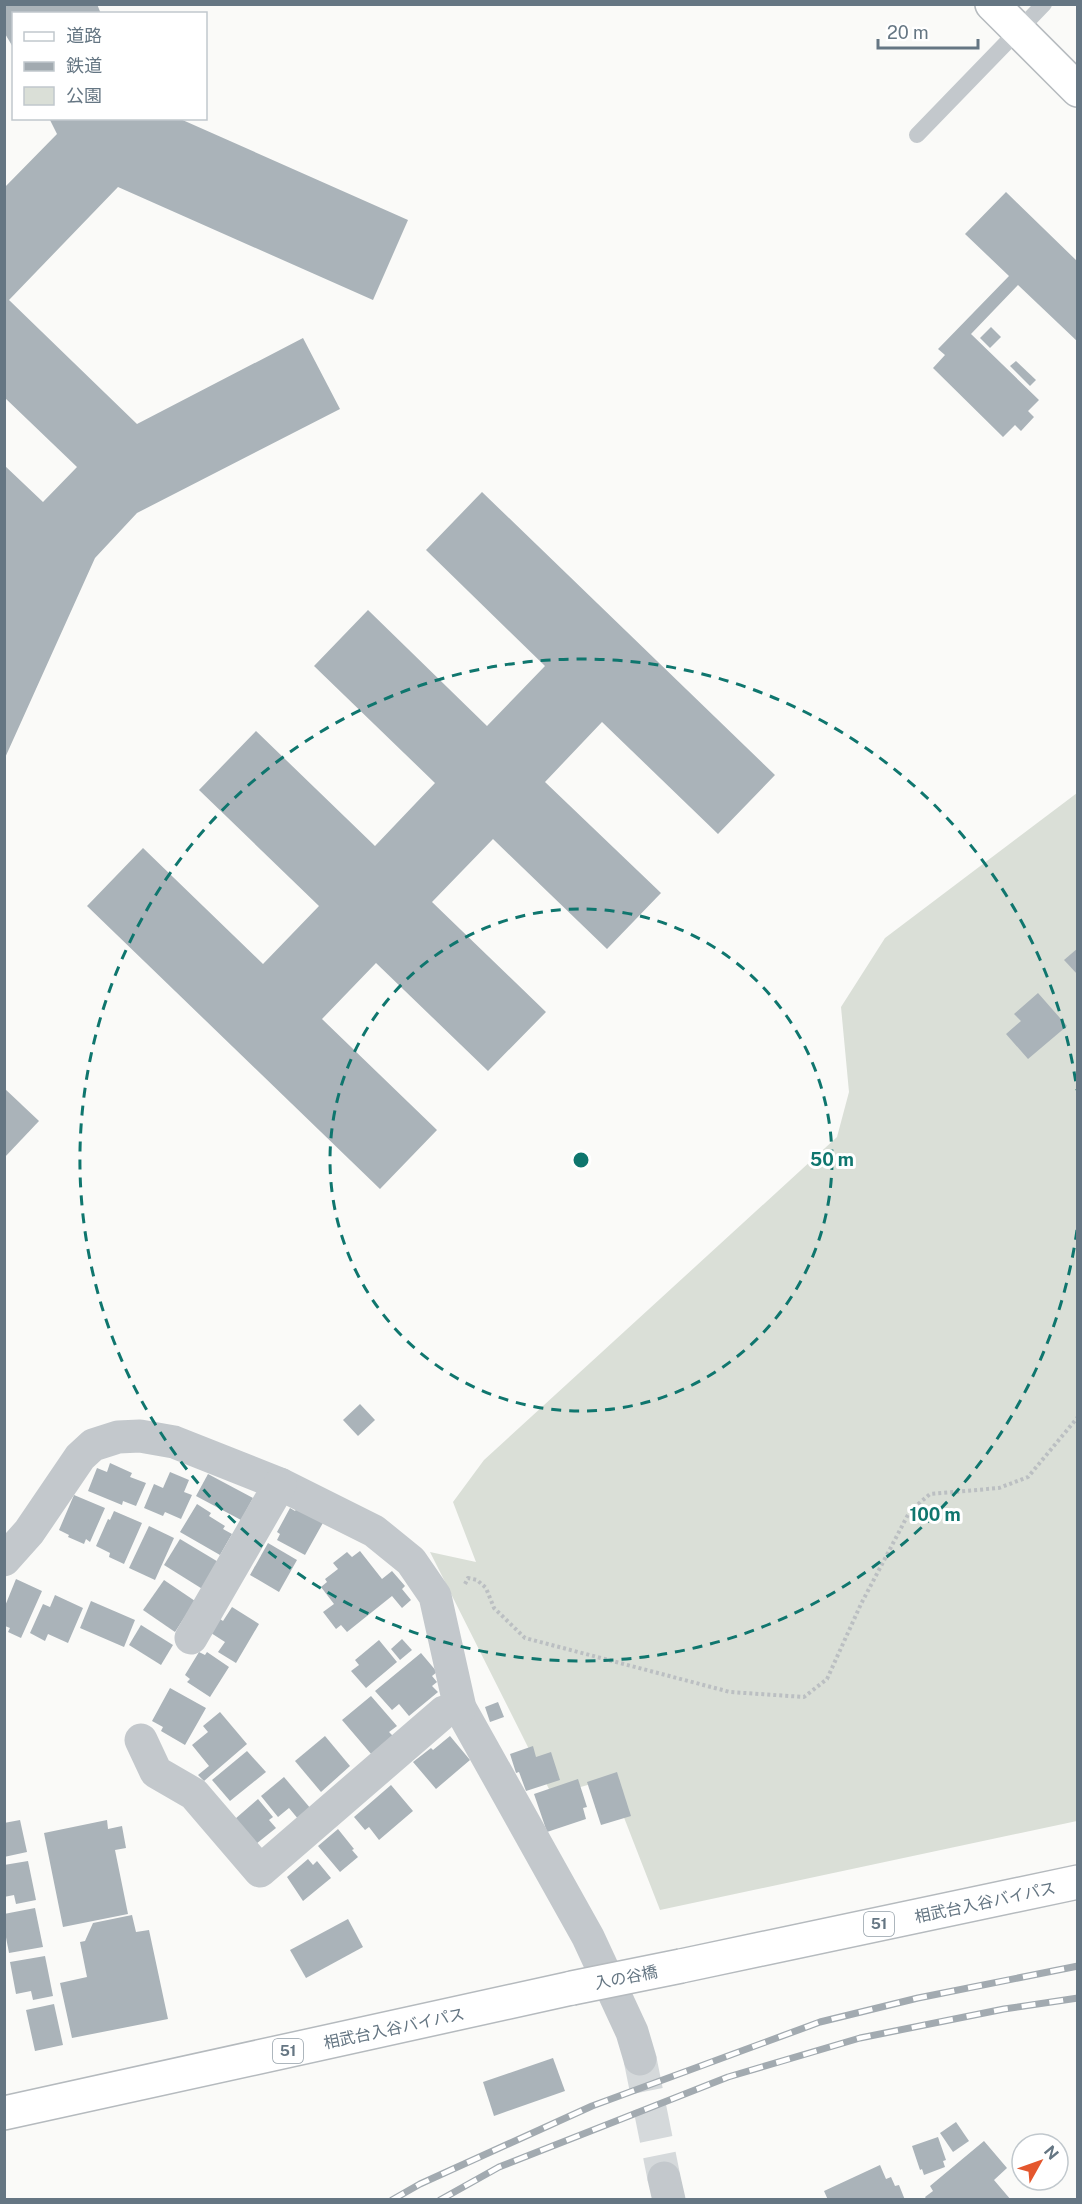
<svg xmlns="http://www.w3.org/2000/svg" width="1082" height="2204" font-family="'Public Sans','Noto Sans JP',sans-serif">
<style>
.green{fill:#dadfd7}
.building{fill:#aab3b9}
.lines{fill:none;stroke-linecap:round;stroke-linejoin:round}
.minor-tunnel{stroke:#d5d9db;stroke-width:33;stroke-dasharray:33 16;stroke-linecap:butt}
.primary-casing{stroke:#b5babe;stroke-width:36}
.path{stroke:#bbbfc2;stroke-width:4;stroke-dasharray:3 3;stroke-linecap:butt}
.service{stroke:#c3c8cc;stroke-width:16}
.minor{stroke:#c3c8cc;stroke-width:33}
.primary{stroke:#fff;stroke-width:33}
.rail-casing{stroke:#a2aab0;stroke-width:7}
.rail{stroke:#fff;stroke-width:4.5;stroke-dasharray:14;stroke-linecap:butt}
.primary-bridge-casing{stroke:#b5babe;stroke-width:36;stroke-linecap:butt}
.primary-bridge{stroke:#fff;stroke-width:33}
.ring{fill:none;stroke:#0f766e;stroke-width:3;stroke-dasharray:10 8}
.labels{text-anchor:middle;stroke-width:6;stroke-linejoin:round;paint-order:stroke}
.shield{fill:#fff;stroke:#939fa8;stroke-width:1.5}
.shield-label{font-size:15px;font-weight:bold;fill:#657683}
.street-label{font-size:16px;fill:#657683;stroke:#fff}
.centre{fill:#0f766e;stroke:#fff;stroke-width:3}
.ring-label{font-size:18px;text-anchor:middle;font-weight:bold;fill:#0f766e;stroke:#fff;stroke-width:6;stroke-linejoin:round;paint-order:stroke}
</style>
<rect width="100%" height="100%" fill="#fafaf8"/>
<polygon class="green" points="1077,793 1077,1821 660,1910 609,1779 552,1795 430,1552 476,1562 453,1502 484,1460 837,1137 849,1092 841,1007 885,938"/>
<g class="building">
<polygon points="4,4 97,4 101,14 14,14 14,49 4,32"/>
<polygon points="49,118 178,118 408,220 373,300 118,187 9,300 137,424 303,338 340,409 137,513 95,558 4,760 4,465 43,502 77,467 4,397 4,188 57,134"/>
<polygon points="1006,192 1078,262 1078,342 1018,285 971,334 1039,400 1028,411 1034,417 1021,431 1015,425 1003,437 933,368 945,355 938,349 1009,276 965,234"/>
<polygon points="991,327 1001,337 990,348 980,338"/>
<polygon points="1016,361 1036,380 1030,386 1010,366"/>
<polygon points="482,492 775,775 718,834 602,722 545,782 661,893 607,949 493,839 432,902 546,1012 488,1071 376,963 322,1019 437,1130 380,1189 87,906 143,848 263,964 319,906 199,790 256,731 375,846 435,783 314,666 368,610 487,726 545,666 426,550"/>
<polygon points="1078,948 1078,975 1064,960"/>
<polygon points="1038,993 1067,1026 1028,1059 1006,1034 1021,1021 1014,1014"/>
<polygon points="4,1088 39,1121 4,1158"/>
<polygon points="360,1404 375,1420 358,1436 343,1420"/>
<polygon points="110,1463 132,1473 130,1477 146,1483 136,1506 123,1501 122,1505 88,1491 97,1468 107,1472"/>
<polygon points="170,1472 189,1480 184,1492 192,1495 181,1519 165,1512 163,1516 144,1508 154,1484 163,1488"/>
<polygon points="208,1474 253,1498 241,1520 196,1496"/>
<polygon points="74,1495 105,1508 90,1542 86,1539 84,1544 68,1537 69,1535 59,1530"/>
<polygon points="197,1504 211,1513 209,1516 225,1526 223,1529 232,1534 220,1555 180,1532"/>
<polygon points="298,1507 324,1521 305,1555 277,1540 280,1534 277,1532 290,1508 295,1511"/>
<polygon points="114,1511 142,1523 124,1564 109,1557 110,1553 96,1546 108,1519 110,1520"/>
<polygon points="149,1526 174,1538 155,1580 129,1568"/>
<polygon points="180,1539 220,1563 204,1590 164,1565"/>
<polygon points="268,1543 297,1560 279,1592 250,1575"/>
<polygon points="360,1551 382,1579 392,1571 405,1586 402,1589 411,1600 402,1608 392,1596 347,1632 341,1625 336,1629 323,1612 334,1604 321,1587 327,1582 325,1579 338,1569 333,1563 347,1552 352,1557"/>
<polygon points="16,1579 42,1591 21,1638 8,1632 10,1628 5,1626 5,1606"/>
<polygon points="164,1580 195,1601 175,1632 143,1610"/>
<polygon points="55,1595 83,1608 68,1643 48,1634 45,1641 30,1633 43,1604 50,1607"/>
<polygon points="91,1601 135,1620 124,1647 80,1628"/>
<polygon points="232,1607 259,1624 236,1663 218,1652 225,1642 211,1633 220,1619 223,1621"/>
<polygon points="141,1625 173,1645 161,1665 129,1645"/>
<polygon points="402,1639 412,1650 400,1660 391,1649"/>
<polygon points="379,1640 397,1662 366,1688 351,1671 359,1665 355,1660"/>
<polygon points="199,1652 205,1655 207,1652 229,1667 210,1697 187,1682 190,1679 185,1675"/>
<polygon points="421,1653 437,1672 432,1676 437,1682 432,1686 438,1692 409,1716 399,1704 392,1710 375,1691"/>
<polygon points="170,1688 206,1708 185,1745 161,1731 163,1727 152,1721"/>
<polygon points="371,1696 397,1726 389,1732 394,1737 372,1755 342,1720"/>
<polygon points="498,1702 504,1717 490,1722 485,1707"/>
<polygon points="220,1712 247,1744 204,1781 198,1775 209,1766 192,1745 208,1732 203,1726"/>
<polygon points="325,1736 350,1766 321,1792 295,1761"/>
<polygon points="450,1736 470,1760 436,1789 413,1762 431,1748 433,1750"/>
<polygon points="533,1746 536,1757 551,1752 560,1780 526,1791 519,1772 516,1773 510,1754"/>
<polygon points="247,1751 266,1772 230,1801 212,1780"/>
<polygon points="617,1772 631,1816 601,1825 587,1782"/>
<polygon points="284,1777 311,1809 299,1820 289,1808 278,1817 261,1796"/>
<polygon points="578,1779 587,1807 583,1808 586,1819 547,1832 534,1794"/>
<polygon points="391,1785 413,1811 379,1840 369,1827 365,1830 354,1817"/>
<polygon points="258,1799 273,1817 269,1820 276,1828 256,1844 235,1819"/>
<polygon points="20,1820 27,1852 4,1857 4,1823"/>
<polygon points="107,1820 108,1829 122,1826 126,1848 115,1850 128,1914 63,1927 44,1833"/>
<polygon points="338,1829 354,1849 352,1850 358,1857 340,1872 318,1846"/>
<polygon points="308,1859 313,1865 317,1861 331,1878 303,1901 287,1877"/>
<polygon points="28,1861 36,1900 16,1904 14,1895 4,1897 4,1865"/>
<polygon points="35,1908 43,1947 9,1953 4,1927 4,1914"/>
<polygon points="132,1915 136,1932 149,1930 168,2019 72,2038 60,1983 87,1977 80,1942 85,1941 93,1923"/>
<polygon points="348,1919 363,1947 306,1978 290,1950"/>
<polygon points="45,1956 53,1996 33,2000 31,1991 16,1994 10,1962"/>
<polygon points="54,2004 63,2045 35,2051 26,2010"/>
<polygon points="553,2058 565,2091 494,2116 483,2082"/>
<polygon points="956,2122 969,2141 953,2152 940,2133"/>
<polygon points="938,2137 946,2160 943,2161 945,2167 924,2175 922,2169 920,2170 912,2146"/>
<polygon points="984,2141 1007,2168 994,2180 1011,2200 927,2200 925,2197 933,2191 930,2186"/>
<polygon points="880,2165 886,2179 891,2177 895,2186 899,2185 905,2200 828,2200 824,2191"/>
</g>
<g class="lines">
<polyline class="minor-tunnel" points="640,2059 664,2178"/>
<defs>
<g id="primary">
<polyline points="992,4 1078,90"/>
<polyline points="681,1966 1078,1882"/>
<polyline points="4,2113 572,1988"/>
</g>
</defs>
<use href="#primary" class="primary-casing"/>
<polyline class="path" points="465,1584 468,1578 477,1580 486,1588 494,1608 525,1638 730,1692 804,1697 827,1679 861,1604 910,1511 930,1494 999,1488 1028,1477 1078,1417"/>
<polyline class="service" points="917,135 1044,4"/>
<g class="minor">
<polyline points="4,1560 29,1532 80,1457 93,1445 118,1437 140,1436 174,1442 280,1484 374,1531 411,1561 435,1596 460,1708 588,1937 632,2032 640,2059"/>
<polyline points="191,1638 280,1484"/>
<polyline points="141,1740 156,1772 194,1794 260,1871 444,1712 460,1708"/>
<polyline points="664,2178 669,2200"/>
</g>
<use href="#primary" class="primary"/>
<defs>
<g id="rail">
<polyline points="392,2200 420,2184 592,2106 820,2022 918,1998 1078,1966"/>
<polyline points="440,2200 499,2167 728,2077 860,2038 1004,2009 1078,1998"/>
</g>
</defs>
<use href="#rail" class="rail-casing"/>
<use href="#rail" class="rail"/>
<defs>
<polyline id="primary-bridge" points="572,1988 681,1966"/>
</defs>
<use href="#primary-bridge" class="primary-bridge-casing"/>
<use href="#primary-bridge" class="primary-bridge"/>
</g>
<g class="ring">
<circle cx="581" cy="1160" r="251"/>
<path d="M1077 1230A501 501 0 1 1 1077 1090"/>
</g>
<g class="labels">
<g class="shield">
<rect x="864" y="1912" width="30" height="24" rx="4.5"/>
<rect x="273" y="2039" width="30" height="24" rx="4.5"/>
</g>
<g class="shield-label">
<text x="879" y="1929">51</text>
<text x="288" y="2056">51</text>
</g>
<g class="street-label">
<text transform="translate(985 1902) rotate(-12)" y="6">相武台入谷バイパス</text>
<text transform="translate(626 1977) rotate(-11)" y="6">入の谷橋</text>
<text transform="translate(394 2028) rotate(-12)" y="6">相武台入谷バイパス</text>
</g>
</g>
<circle cx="581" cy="1160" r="9" class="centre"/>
<g class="ring-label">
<text x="832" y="1166">50 m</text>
<text x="935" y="1521">100 m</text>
</g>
<rect width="1082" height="2204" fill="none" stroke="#657683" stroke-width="12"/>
<rect x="12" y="12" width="195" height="108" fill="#ffffff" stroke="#c1c8cd" stroke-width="1.5"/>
<rect x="24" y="32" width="30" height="9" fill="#ffffff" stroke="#c1c8cd" stroke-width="1.5"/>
<text x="66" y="42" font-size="18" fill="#657683">道路</text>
<rect x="24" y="62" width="30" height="9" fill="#a2aab0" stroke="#c1c8cd" stroke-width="1.5"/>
<text x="66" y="72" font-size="18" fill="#657683">鉄道</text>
<rect x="24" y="87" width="30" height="18" fill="#dadfd7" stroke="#c1c8cd" stroke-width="1.5"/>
<text x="66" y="102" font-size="18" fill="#657683">公園</text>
<g transform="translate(1040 2162) rotate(50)"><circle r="28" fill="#ffffff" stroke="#c1c8cd" stroke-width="1.5"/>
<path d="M0-4.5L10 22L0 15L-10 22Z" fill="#e4572e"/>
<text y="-9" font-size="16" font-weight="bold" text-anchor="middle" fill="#657683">N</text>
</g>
<path d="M878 39v9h100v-9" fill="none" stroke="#657683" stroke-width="3"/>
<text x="887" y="39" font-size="18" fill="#657683" stroke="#ffffff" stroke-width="4.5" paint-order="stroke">20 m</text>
</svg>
